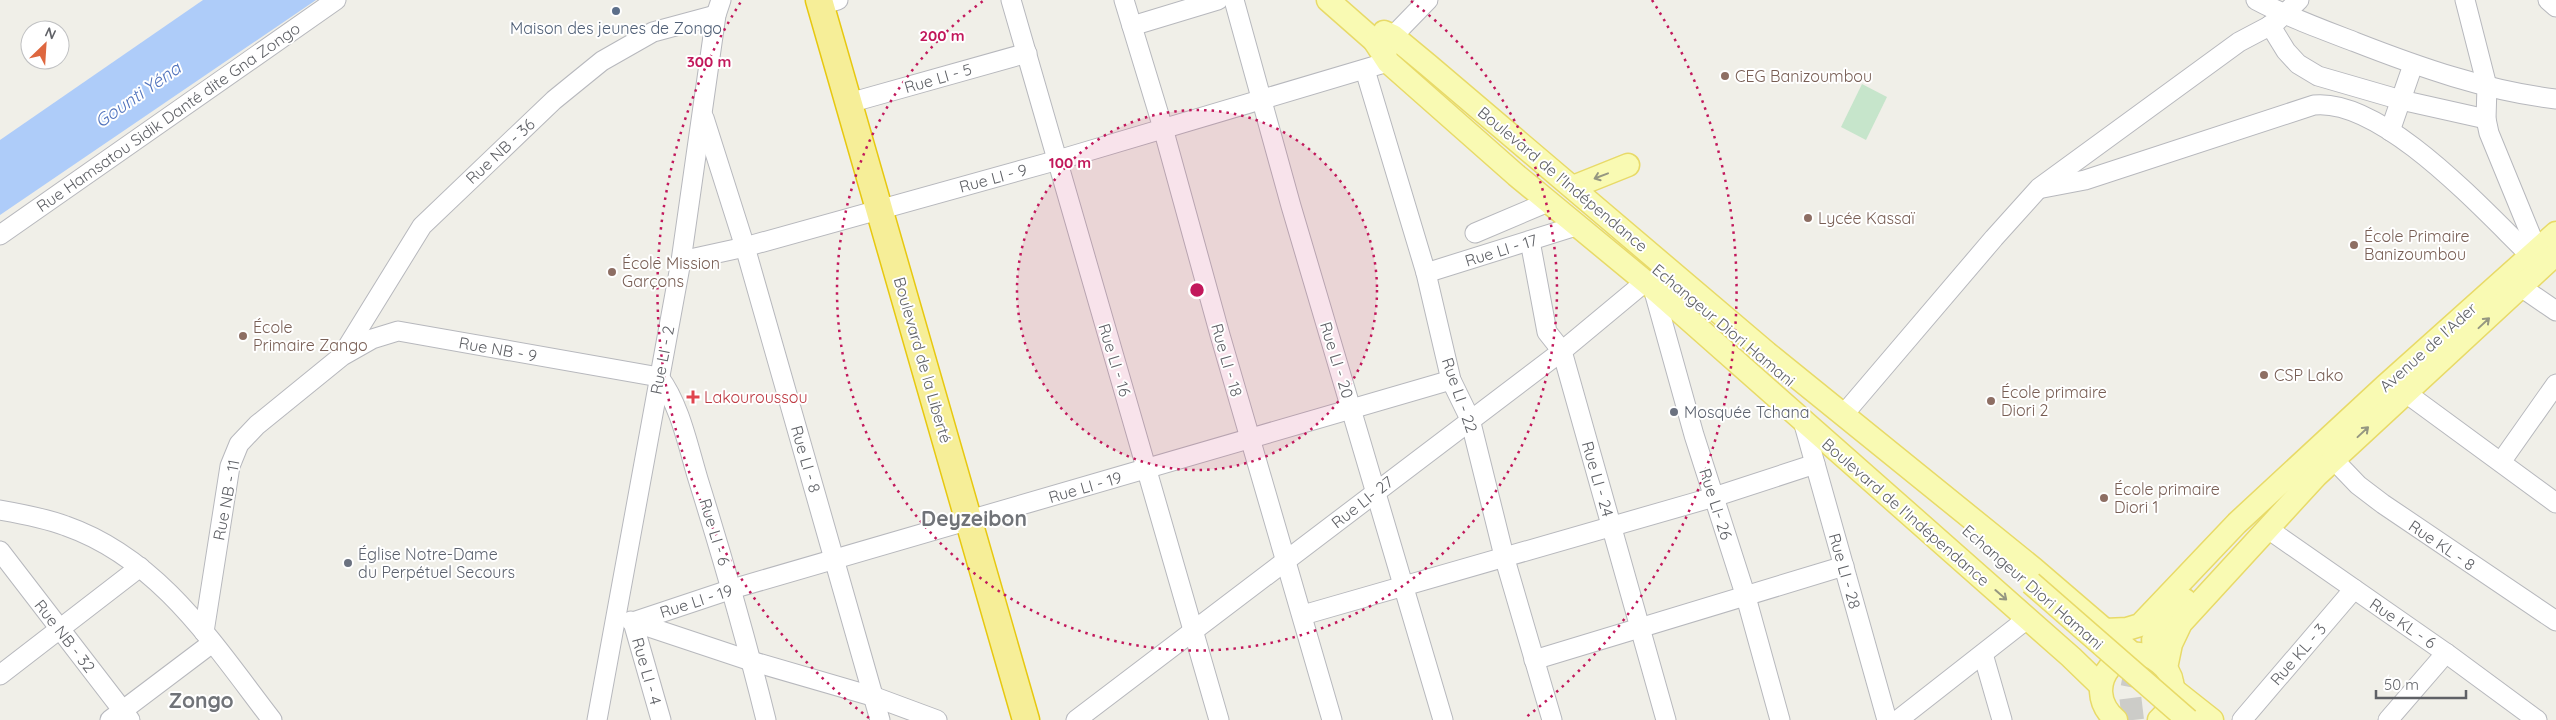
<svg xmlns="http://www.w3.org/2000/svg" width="2556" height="720" font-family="Quicksand,sans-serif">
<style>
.green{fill:#c6e5cb}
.water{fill:#aeccf9}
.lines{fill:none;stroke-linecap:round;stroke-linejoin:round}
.major-tunnel{stroke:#ccccc8;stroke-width:22;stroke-dasharray:22 11;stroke-linecap:butt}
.minor-casing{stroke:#b7b8bd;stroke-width:21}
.major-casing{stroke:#e8da68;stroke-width:25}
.highway-casing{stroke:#e7c810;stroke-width:29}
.minor{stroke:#fff;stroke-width:19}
.major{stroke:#f9fab3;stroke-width:22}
.highway{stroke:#f6ee98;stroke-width:26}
.major-bridge-casing{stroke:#e8da68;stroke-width:25;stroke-linecap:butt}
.major-bridge{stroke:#f9fab3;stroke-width:22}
.oneway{stroke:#959781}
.ring{fill:none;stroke:#c2185b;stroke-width:2.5;stroke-dasharray:2.5 5}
.service-dot{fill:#5c6f8a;stroke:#fff;stroke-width:2}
.education-dot{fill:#8d6e63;stroke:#fff;stroke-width:2}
.health-dot{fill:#e0444e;stroke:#fff;stroke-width:2}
.worship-dot{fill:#6b7280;stroke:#fff;stroke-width:2}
.labels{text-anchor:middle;stroke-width:4;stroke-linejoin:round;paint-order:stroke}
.service-label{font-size:16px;fill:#4e5e75;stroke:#fff}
.education-label{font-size:16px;fill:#785e54;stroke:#fff;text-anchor:start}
.street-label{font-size:16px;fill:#5f6166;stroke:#fff}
.health-label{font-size:16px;fill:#be3a42;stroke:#fff;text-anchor:start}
.worship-label{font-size:16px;fill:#5b616d;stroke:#fff;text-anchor:start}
.water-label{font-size:18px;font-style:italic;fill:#5173bc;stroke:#fff}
.district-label{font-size:21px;font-weight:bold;fill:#707378;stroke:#fff}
.centre{fill:#c2185b;stroke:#fff;stroke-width:2.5}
.ring-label{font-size:15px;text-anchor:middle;font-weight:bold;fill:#c2185b;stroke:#fff;stroke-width:4;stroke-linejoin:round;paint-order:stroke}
</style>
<rect width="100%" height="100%" fill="#f0efe8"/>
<polygon class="green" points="1862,84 1887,97 1866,140 1841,127"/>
<polygon class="water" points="203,0 316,0 0,215 0,140"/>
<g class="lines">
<polyline class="major-tunnel" points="2133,720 2130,695 2138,656"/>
<defs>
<g id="minor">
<polyline points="1011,0 1219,720"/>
<polyline points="1124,0 1163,128 1220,335 1332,720"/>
<polyline points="1234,0 1291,206 1443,720"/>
<path d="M2256,0C2288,17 2321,29 2355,42C2419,67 2487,91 2556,99"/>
<polyline points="2465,0 2487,86 2486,119 2489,133 2537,250"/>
<polyline points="2548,0 2556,7"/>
<polyline points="821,5 838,0"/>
<polyline points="2270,25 2286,51 2298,64 2318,76 2401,100 2486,119"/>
<polyline points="1132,26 1218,0"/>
<polyline points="1393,36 1428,0"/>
<polyline points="1365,70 1426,273 1451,380 1470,419 1504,556 1552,720"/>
<polyline points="849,103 1027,53"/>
<polyline points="704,118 745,247 880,720"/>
<polyline points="2390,131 2413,65"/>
<path d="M2043,188L2085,180L2314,105C2383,98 2483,210 2531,256"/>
<polyline points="1475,233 1548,202"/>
<polyline points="0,235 336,0"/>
<polyline points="1530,241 1547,332 1562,351 1666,720"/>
<polyline points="681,261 745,247 1058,160 1388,62"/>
<polyline points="1426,273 1576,226"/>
<polyline points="2521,287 2556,311"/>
<polyline points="1653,288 1694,435 1746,597 1780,720"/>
<polyline points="343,354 422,226 554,100 602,61 653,32 716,15"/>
<polyline points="2406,393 2556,503"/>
<polyline points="1844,414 1994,238 2039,188 2239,42 2275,23 2299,0"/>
<polyline points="1803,421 1887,720"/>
<polyline points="2334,460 2358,485 2383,504 2556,621"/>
<polyline points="2501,462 2556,384"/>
<path d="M0,510C23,514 45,518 66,526C160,559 214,645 272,720"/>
<polyline points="2268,529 2446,653 2537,720"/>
<polyline points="0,551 130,720"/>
<polyline points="1303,615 1714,497 1815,464"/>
<polyline points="631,621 751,661 875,697 937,720"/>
<path d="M204,632L230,466L239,444L257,425L342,356L372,339L398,331L659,377C680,405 688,446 698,479C723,559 746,639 766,720"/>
<polyline points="1983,654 2002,720"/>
<polyline points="1534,660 1844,566"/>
<polyline points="0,675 140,567"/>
<polyline points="110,720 212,643"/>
<polyline points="597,720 681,261 716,15 721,0"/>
<polyline points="661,720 633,622 732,589 1451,380"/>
<polyline points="1076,720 1562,351 1645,282"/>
<polyline points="1898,720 2027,619"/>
<polyline points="2242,720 2354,589"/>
<polyline points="2388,720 2446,653"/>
</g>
<g id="major">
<polyline points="1328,0 1386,51"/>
<polyline points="1384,32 1393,36 1428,65 1767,353 2034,569 2133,654"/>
<polyline points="1375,42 1388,62 1516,175 1653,288 2071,657 2101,686"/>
<polyline points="1573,187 1628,165"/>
<polyline points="2105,630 2127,629 2140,625 2237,523 2385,386 2556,233"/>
<polyline points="2153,640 2163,624 2185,600"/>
<polyline points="2166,668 2171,644 2181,623 2316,476 2556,254"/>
<polyline points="2174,690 2212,720"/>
<path d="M2116,720C2076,686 2125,632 2160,663C2166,668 2171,674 2172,682C2176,698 2170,710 2159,720"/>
</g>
<polyline id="highway" points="819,0 1026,720"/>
</defs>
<use href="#minor" class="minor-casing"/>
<use href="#major" class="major-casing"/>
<use href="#highway" class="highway-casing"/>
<use href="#minor" class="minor"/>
<use href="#major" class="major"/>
<use href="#highway" class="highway"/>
<defs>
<polyline id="major-bridge" points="2031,583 2188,720"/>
</defs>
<use href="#major-bridge" class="major-bridge-casing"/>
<use href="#major-bridge" class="major-bridge"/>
</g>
<defs><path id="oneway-shaft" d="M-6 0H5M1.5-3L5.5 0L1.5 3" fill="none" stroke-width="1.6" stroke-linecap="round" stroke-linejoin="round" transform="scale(1.25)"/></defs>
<g class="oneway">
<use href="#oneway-shaft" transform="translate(1601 176) rotate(159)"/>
<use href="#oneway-shaft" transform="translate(2484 323) rotate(-43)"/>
<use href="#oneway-shaft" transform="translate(2363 432) rotate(-43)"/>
<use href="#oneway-shaft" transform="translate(2001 595) rotate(41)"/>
</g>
<circle cx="1197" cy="290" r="180" fill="#c2185b" fill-opacity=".12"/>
<g class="ring">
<circle cx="1197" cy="290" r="180"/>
<path d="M1411 1A360 360 0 1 1 983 1"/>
<path d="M869 718A539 539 0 0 1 742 0M1652 0A539 539 0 0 1 1525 718"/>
</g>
<circle class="service-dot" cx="616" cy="11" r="5"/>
<g class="education-dot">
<circle cx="1725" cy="76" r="5"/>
<circle cx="1808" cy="218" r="5"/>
<circle cx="2354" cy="245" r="5"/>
<circle cx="612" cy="272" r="5"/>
<circle cx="243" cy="336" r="5"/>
<circle cx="2264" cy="375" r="5"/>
<circle cx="1991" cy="401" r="5"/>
<circle cx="2104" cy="498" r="5"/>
</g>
<path class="health-dot" d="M690.5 389.5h5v5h5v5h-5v5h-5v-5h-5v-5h5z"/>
<g class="worship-dot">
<circle cx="1674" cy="412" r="5"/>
<circle cx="348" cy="563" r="5"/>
</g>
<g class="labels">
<g class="service-label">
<text x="616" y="34">Maison des jeunes de Zongo</text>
</g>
<g class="education-label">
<text x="1735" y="82">CEG Banizoumbou</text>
<text x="1818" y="224">Lycée Kassaï</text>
<text x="2364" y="242">École Primaire<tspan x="2364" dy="18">Banizoumbou</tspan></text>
<text x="622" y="269">École Mission<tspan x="622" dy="18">Garçons</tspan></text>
<text x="253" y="333">École<tspan x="253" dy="18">Primaire Zango</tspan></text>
<text x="2274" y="381">CSP Lako</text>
<text x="2001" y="398">École primaire<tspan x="2001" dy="18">Diori 2</tspan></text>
<text x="2114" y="495">École primaire<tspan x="2114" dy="18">Diori 1</tspan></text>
</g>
<g class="street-label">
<text transform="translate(938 78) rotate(-16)" y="6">Rue LI - 5</text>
<text transform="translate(168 117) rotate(-35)" y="6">Rue Hamsatou Sidik Danté dite Gna Zongo</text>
<text transform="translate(500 151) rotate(-43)" y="6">Rue NB - 36</text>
<text transform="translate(993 178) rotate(-15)" y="6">Rue LI - 9</text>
<text transform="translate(1563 179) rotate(40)" y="6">Boulevard de l'Indépendance</text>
<text transform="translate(1501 250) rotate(-17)" y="6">Rue LI - 17</text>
<text transform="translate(1724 325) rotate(40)" y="6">Echangeur Diori Hamani</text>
<text transform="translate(2428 347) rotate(-42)" y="6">Avenue de l'Ader</text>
<text transform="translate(498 349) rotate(10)" y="6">Rue NB - 9</text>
<text transform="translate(662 360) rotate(-79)" y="6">Rue LI - 2</text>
<text transform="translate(923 360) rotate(74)" y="6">Boulevard de la Liberté</text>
<text transform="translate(1115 360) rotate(73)" y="6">Rue LI - 16</text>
<text transform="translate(1227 360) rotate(74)" y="6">Rue LI - 18</text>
<text transform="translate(1337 360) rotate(73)" y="6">Rue LI - 20</text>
<text transform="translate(1460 395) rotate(71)" y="6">Rue LI - 22</text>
<text transform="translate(806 459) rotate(74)" y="6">Rue LI - 8</text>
<text transform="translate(1598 479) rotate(74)" y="6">Rue LI - 24</text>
<text transform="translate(1085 487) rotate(-16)" y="6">Rue LI - 19</text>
<text transform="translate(226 500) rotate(-79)" y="6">Rue NB - 11</text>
<text transform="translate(1362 502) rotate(-38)" y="6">Rue LI- 27</text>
<text transform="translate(1716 504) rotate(72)" y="6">Rue LI- 26</text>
<text transform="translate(1906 512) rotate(41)" y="6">Boulevard de l'Indépendance</text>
<text transform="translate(715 532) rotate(73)" y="6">Rue LI - 6</text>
<text transform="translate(2442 545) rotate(34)" y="6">Rue KL - 8</text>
<text transform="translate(1845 571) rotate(74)" y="6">Rue LI - 28</text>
<text transform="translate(2033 587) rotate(41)" y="6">Echangeur Diori Hamani</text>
<text transform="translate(696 601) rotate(-18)" y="6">Rue LI - 19</text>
<text transform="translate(2403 623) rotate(34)" y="6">Rue KL - 6</text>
<text transform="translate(65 636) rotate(52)" y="6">Rue NB - 32</text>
<text transform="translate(2298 654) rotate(-49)" y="6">Rue KL - 3</text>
<text transform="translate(647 671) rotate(74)" y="6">Rue LI - 4</text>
</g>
<g class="health-label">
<text x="704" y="403">Lakouroussou</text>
</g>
<g class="worship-label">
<text x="1684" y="418">Mosquée Tchana</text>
<text x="358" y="560">Église Notre-Dame<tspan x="358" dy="18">du Perpétuel Secours</tspan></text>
</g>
<g class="water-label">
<text transform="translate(138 95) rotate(-35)" y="6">Gounti Yéna</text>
</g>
<g class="district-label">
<text x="974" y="526">Deyzeibon</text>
<text x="201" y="708">Zongo</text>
</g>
</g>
<circle cx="1197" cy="290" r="8" class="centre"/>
<g class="ring-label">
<text x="942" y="41">200 m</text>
<text x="709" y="67">300 m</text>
<text x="1070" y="168">100 m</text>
</g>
<g transform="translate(45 45) rotate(25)"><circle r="24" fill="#ffffff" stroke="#bfc0c2"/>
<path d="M0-4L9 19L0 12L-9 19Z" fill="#de673f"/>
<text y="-8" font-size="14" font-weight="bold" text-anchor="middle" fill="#5f6166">N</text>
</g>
<path d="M2376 690v8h90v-8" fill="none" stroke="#5f6166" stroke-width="2.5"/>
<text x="2384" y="690" font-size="15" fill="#5f6166" stroke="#ffffff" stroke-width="4" paint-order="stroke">50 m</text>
</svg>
